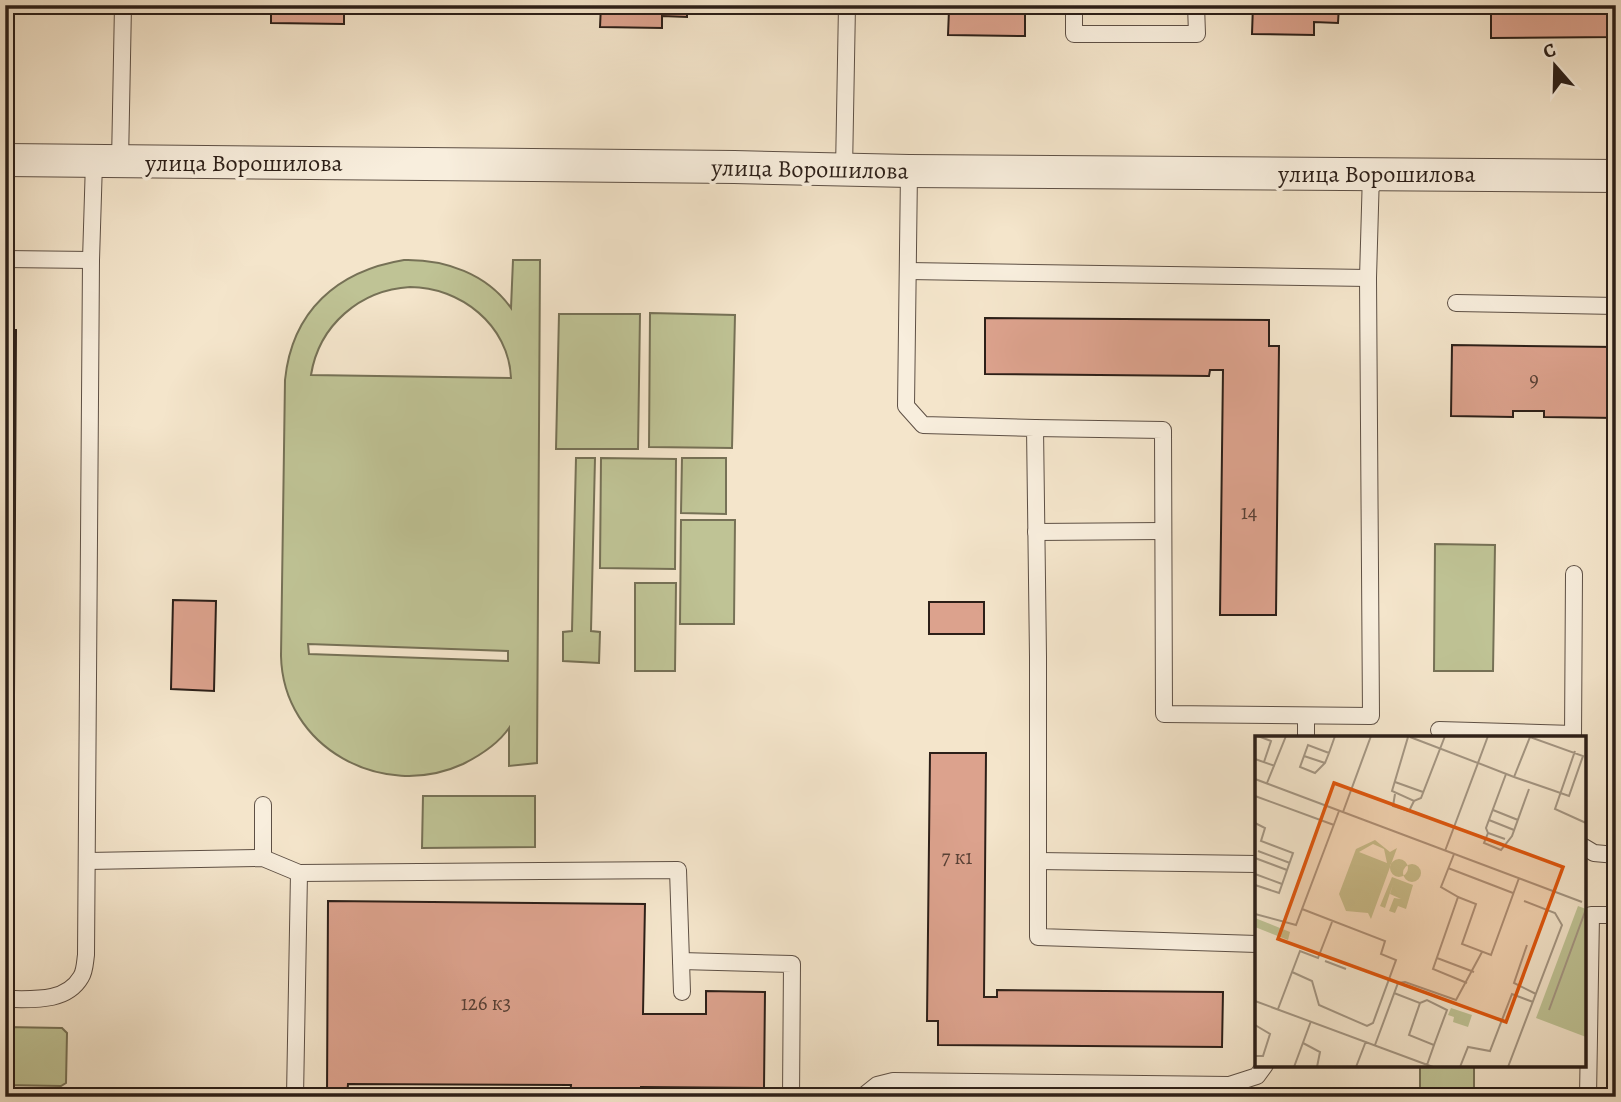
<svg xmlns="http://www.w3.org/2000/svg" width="1621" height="1102" font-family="Alegreya,serif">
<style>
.green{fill:#bfc395;stroke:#767156;stroke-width:2;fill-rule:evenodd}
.building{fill:#dca28d;stroke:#2c1f18;stroke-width:2}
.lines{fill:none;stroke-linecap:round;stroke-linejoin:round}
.service-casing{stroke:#5e5045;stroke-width:18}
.minor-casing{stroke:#5e5045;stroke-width:34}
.service{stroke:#f8eedd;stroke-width:16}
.minor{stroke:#f8eedd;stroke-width:32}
.labels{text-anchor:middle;stroke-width:7;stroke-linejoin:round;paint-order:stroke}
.number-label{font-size:21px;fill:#584035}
.street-label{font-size:24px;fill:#2c1f18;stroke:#f8eedd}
.inset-road{fill:none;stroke:#a49683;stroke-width:2}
.view{fill:#df560d;fill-opacity:0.15;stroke:#df560d;stroke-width:3.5}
.inset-edge{fill:none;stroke:#2c1f18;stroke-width:3.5}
</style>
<rect width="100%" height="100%" fill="#f4e5cb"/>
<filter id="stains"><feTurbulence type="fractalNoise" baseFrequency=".00286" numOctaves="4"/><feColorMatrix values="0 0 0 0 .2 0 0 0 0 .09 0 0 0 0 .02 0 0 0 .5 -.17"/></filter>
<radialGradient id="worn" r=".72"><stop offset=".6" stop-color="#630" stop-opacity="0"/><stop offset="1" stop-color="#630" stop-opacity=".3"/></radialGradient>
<g class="green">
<path d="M404,260C445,259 487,274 511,308L513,260H540L537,763L509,766V728C498,744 481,755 463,764C383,801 283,748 281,656L285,380C292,311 337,271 404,260ZM410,287C460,287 509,325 511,378L311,375C319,325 360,290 410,287ZM308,644L508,651V661L309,654Z"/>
<polygon points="650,313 735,315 732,448 649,447"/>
<polygon points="559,314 640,314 638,449 556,449"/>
<polygon points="576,458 595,458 591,631 600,632 599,663 563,661 563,632 572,631"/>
<polygon points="601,458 676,459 675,569 600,568"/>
<polygon points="682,458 726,458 726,514 681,513"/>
<polygon points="681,520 735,520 734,624 680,624"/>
<polygon points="1435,544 1495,545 1493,671 1434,671"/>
<polygon points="635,583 676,583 675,671 635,671"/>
<polygon points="423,796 535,796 535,847 422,848"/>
<polygon points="5,1027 62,1028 67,1033 66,1083 61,1086 5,1085"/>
<rect x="1420" y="1065" width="54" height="25"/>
</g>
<g class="building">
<polygon points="271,5 344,5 344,24 271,23"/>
<polygon points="601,5 687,5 687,17 662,16 662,28 600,27"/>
<polygon points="937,5 1025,5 1025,36 948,35 949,10 937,9"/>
<polygon points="1253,5 1339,5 1338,23 1314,22 1314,35 1252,34"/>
<polygon points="1491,5 1616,5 1616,37 1491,38"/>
<polygon points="5,302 6,330 16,330 13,880 5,880"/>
<polygon points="985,318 1269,320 1269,346 1279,346 1276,615 1220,615 1223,370 1210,370 1209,376 985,374"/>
<polygon points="1452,345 1616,347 1616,418 1544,417 1544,411 1513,411 1513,417 1451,416"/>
<polygon points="173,600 216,601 214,691 171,689"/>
<rect x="929" y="602" width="55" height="32"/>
<polygon points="930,753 986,753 984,997 997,997 997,990 1223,992 1222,1047 938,1045 938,1021 927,1021"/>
<polygon points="328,901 645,904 643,1014 706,1014 706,991 765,992 764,1088 641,1087 641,1097 570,1097 571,1085 348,1084 347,1097 327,1097"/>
</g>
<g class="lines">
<defs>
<g id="service">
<polyline points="413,5 526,5"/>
<polyline points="1074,5 1074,34 1197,34 1196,5"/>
<polyline points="120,162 123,5"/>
<polyline points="844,170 847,5"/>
<polyline points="909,171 906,406 923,425 1035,428 1038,656 1038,937 1257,944"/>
<polyline points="5,259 91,260"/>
<polyline points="908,271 1368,278"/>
<polyline points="1456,303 1616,306"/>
<polyline points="1035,428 1163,430 1164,714 1371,716 1368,278 1371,173"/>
<polyline points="1036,532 1163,531"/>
<polyline points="1306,716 1306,738"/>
<polyline points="1439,730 1573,734"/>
<polyline points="1573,738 1574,574"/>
<polyline points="1584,847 1594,853 1616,855"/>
<polyline points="263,858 263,805"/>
<polyline points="87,861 263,858 299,873 678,870 681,961 792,964 791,1097"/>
<polyline points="1038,861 1257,864"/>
<polyline points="681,961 682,992"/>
<path d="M5,999C32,999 66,1003 81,977C85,971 85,961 86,955L91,260L94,162"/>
<polyline points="295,1097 299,873"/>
<polyline points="862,1097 877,1085 893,1081 1229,1085 1257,1076 1265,1065"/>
<polyline points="1588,1097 1591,915 1616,915"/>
</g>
<polyline id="minor" points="5,160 734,167 909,171 1616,176"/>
</defs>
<use href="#service" class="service-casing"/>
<use href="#minor" class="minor-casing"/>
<use href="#service" class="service"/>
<use href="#minor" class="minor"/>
</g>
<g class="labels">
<g class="number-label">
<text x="1534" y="386">9</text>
<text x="1249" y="519">14</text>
<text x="957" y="864">7 к1</text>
<text x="486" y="1010">126 к3</text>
</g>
<g class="street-label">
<text x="244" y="171">улица Ворошилова</text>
<text transform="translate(810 169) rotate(1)" y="8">улица Ворошилова</text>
<text x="1377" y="182">улица Ворошилова</text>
</g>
</g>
<g transform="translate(1255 736)">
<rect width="331" height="331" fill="#f4e5cb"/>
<path d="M120,104L135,116L142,112L116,183L113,177L91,175L84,158L101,113ZM118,108L129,113L132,127L104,116ZM135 132a9 9 0 1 1 18 0a9 9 0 1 1-18 0ZM148 137a9 9 0 1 1 18 0a9 9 0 1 1-18 0ZM137,141L158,149L151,173L143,170L140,177L134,175L139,162L146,163L135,158L138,148L130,172L125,170ZM323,170L331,173V301L281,282ZM0,182L35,196L33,204L0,191ZM196,272L217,279L213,291L198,286L199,281L193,279Z" fill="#bfc395" fill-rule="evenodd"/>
<path class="inset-road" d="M3,0L16,5L9,26M233,0L223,27L259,41L297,54L314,60L328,20L275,1L259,41M153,1L137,55L159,65L166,62L190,0M155,1L223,27L190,115M320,15L300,73L331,87M74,17L53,9L45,31L60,37L70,27L74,17L80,0M49,20L70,27M0,23L20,30M0,43L327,166M140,46L168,56M12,47L31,0M140,58L138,70L154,75L159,65M0,60L79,89M238,74L263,84M88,76L116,0M234,84L259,94M0,87L10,92L6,105L38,117L24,157L0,149M233,97L229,107L246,114L257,100L274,53M250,103L233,97L231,92L251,38M3,115L35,127M199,118L186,151L203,161L178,233L212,247M0,122L32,134M193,132L258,157M0,138L27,148M203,161L221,168L207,208L236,219L264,142M0,178L41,189L84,75M272,209L259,247L281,258M182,222L219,236M70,225L91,233M37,236L57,245L64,269L112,290L118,287L141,224L126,218L130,205L47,173M139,257L165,267L154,299L179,309L172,329M0,265L178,331M165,267L172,264L192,274L179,309M23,273L45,215L63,222L77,186M294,274L331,173M0,289L15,298L8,320H0M48,307L65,316L62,331M120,309L143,247L150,246L201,264L227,216M39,331L56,285M101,331L111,305M205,331L213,311L235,315L257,258L278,266M253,331L307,189L300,177L269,165"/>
<path class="view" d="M79,47L308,131L251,286L23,203Z"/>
<rect width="331" height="331" class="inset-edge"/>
</g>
<rect width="1621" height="1102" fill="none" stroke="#f4e5cb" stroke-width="28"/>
<rect x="7" y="7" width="1607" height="1088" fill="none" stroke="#2c1f18" stroke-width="3.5"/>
<rect x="14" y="14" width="1593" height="1074" fill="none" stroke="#2c1f18" stroke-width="2"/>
<g transform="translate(1555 66) rotate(340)" stroke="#f8eedd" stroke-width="5" paint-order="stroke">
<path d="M0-5L12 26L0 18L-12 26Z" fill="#2c1f18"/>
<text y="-10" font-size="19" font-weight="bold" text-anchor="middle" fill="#2c1f18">С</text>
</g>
<rect width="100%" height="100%" filter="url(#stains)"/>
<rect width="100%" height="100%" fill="url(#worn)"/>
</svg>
